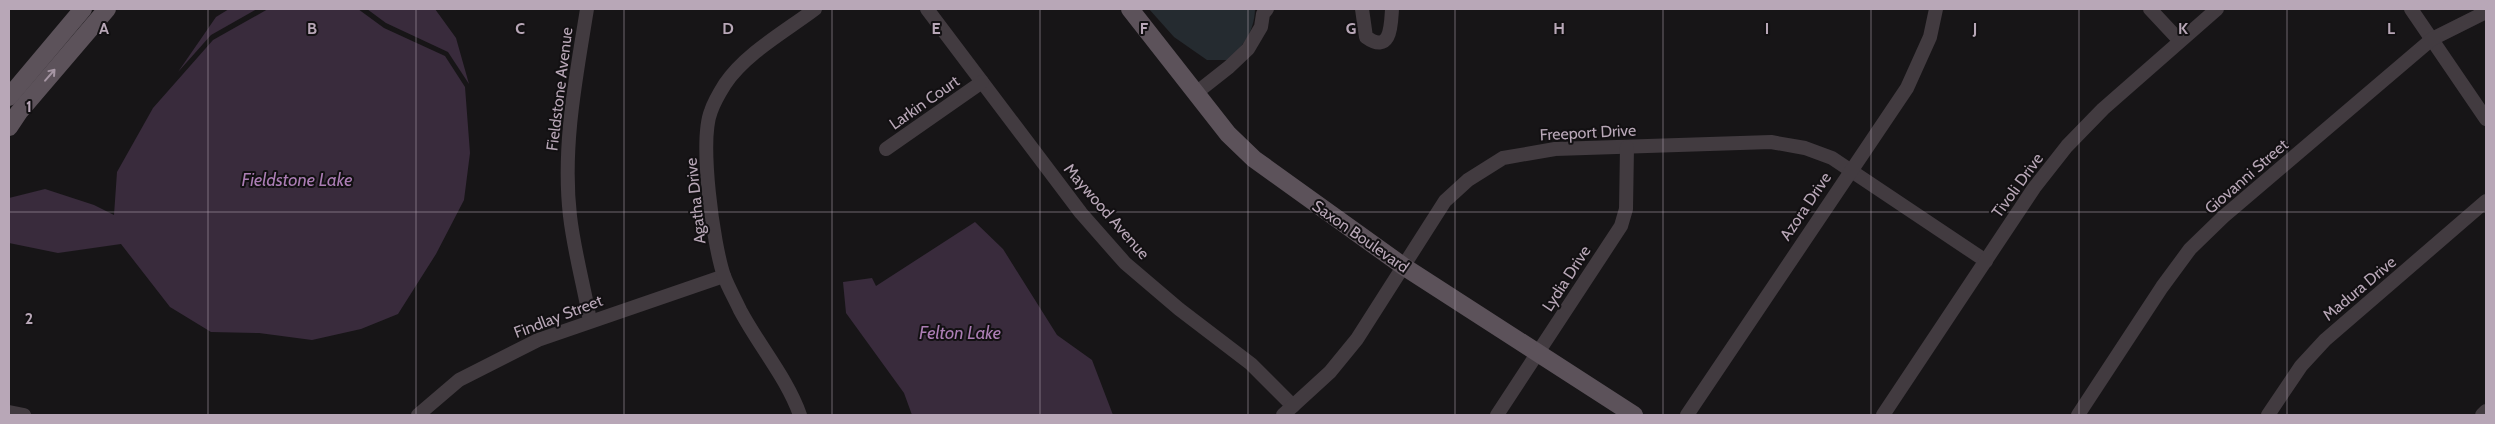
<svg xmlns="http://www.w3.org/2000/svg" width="2495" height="424" font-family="Cabin,sans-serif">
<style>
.green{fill:#252b30}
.water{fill:#392b3c}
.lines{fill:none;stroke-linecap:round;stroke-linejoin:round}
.minor{stroke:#423b40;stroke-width:14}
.major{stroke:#5c525a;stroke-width:18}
.oneway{stroke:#a696a4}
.grid{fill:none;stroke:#b8a7b7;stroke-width:1;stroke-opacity:0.55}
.labels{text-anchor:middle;stroke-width:4;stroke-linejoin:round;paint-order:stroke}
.street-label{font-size:16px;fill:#b8a7b7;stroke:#121012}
.water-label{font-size:18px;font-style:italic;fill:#ab7db4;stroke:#121012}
.grid-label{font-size:16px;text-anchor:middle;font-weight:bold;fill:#b8a7b7;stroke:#121012;stroke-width:4;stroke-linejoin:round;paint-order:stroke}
</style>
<rect width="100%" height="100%" fill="#171517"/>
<path class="green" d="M1149,9H1255C1254,32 1244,45 1228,60H1207L1174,37Z"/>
<g class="water">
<polygon points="229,9 257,9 211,35 178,72 216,17"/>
<polygon points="268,9 358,9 384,28 445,56 465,87 470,153 464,200 436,254 398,314 361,329 312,340 259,333 211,332 170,307 121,244 58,253 9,243 9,198 45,189 94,205 114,215 117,172 153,108 213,40"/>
<polygon points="367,9 435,9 456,38 469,84 448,52 386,23"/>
<polygon points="975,222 1003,249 1057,335 1092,360 1113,415 912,415 904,393 846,313 843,282 872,278 876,286"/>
</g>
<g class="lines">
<g class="minor">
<path d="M587,9C576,77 562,147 570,216C574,251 584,286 590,321"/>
<polyline points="927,9 1081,213 1125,263 1179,309 1251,364 1293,406"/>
<path d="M1362,9L1366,37C1391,55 1391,25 1392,9"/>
<polyline points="2150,9 2179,40"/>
<polyline points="2411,9 2486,119"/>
<polyline points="1196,93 1229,67 1248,49 1261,27 1263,14 1267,9"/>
<polyline points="886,149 982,82"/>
<polyline points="9,412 24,415"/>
<polyline points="418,415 459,380 538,340 724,276"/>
<path d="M800,415C787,378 759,346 740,310C735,299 728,287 724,276C713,244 699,141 711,111C714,102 720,92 725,84C746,53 786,31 815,9"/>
<polyline points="1283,415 1330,372 1357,339 1445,201 1468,180 1503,158 1555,149 1771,142 1805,148 1832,158 1986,261"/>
<polyline points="1497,415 1621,226 1626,209 1627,147"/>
<polyline points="1687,415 1907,88 1930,37 1936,9"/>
<polyline points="1883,415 2034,188 2067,146 2103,109 2217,9"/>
<polyline points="2078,415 2162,287 2190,249 2223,217 2432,39 2486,12"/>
<polyline points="2268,415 2301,366 2325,340 2486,201"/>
<polyline points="2482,415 2486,411"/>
</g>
<g class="major">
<polyline points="1130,9 1228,134 1254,159 1403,266 1634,415"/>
<polyline points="9,97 83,9"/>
<polyline points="9,127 19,112 107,9"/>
</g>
</g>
<defs><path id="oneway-shaft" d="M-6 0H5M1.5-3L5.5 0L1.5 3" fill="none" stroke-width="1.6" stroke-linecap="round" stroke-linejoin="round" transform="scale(1.25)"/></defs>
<use class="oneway" href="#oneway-shaft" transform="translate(50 75) rotate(-49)"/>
<path class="grid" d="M208,9V415M416,9V415M624,9V415M832,9V415M1040,9V415M1248,9V415M1455,9V415M1663,9V415M1871,9V415M2079,9V415M2287,9V415M9,212H2486"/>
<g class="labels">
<g class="street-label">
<text transform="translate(559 89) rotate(-83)" y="6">Fieldstone Avenue</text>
<text transform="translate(924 102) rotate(-35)" y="6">Larkin Court</text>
<text transform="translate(1588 132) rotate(-3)" y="6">Freeport Drive</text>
<text transform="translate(2246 176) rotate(-41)" y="6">Giovanni Street</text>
<text transform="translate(2017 185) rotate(-54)" y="6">Tivoli Drive</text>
<text transform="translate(695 201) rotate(-96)" y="6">Agatha Drive</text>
<text transform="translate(1805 206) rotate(-56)" y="6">Azora Drive</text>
<text transform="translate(1107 211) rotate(49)" y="6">Maywood Avenue</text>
<text transform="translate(1361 236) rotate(35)" y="6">Saxon Boulevard</text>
<text transform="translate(1566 278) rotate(-57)" y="6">Lydia Drive</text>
<text transform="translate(2359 288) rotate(-40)" y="6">Madura Drive</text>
<text transform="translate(558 316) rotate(-21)" y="6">Findlay Street</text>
</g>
<g class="water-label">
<text x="297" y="186">Fieldstone Lake</text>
<text x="960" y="339">Felton Lake</text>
</g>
</g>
<g class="grid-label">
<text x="104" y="34">A</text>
<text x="312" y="34">B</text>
<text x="520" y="34">C</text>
<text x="728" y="34">D</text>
<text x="936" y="34">E</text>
<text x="1144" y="34">F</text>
<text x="1351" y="34">G</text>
<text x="1559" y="34">H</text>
<text x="1767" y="34">I</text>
<text x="1975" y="34">J</text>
<text x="2183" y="34">K</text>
<text x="2391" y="34">L</text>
<text x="29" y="112">1</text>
<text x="29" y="324">2</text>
</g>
<rect width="2495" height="424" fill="none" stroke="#b8a7b7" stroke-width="20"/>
</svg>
